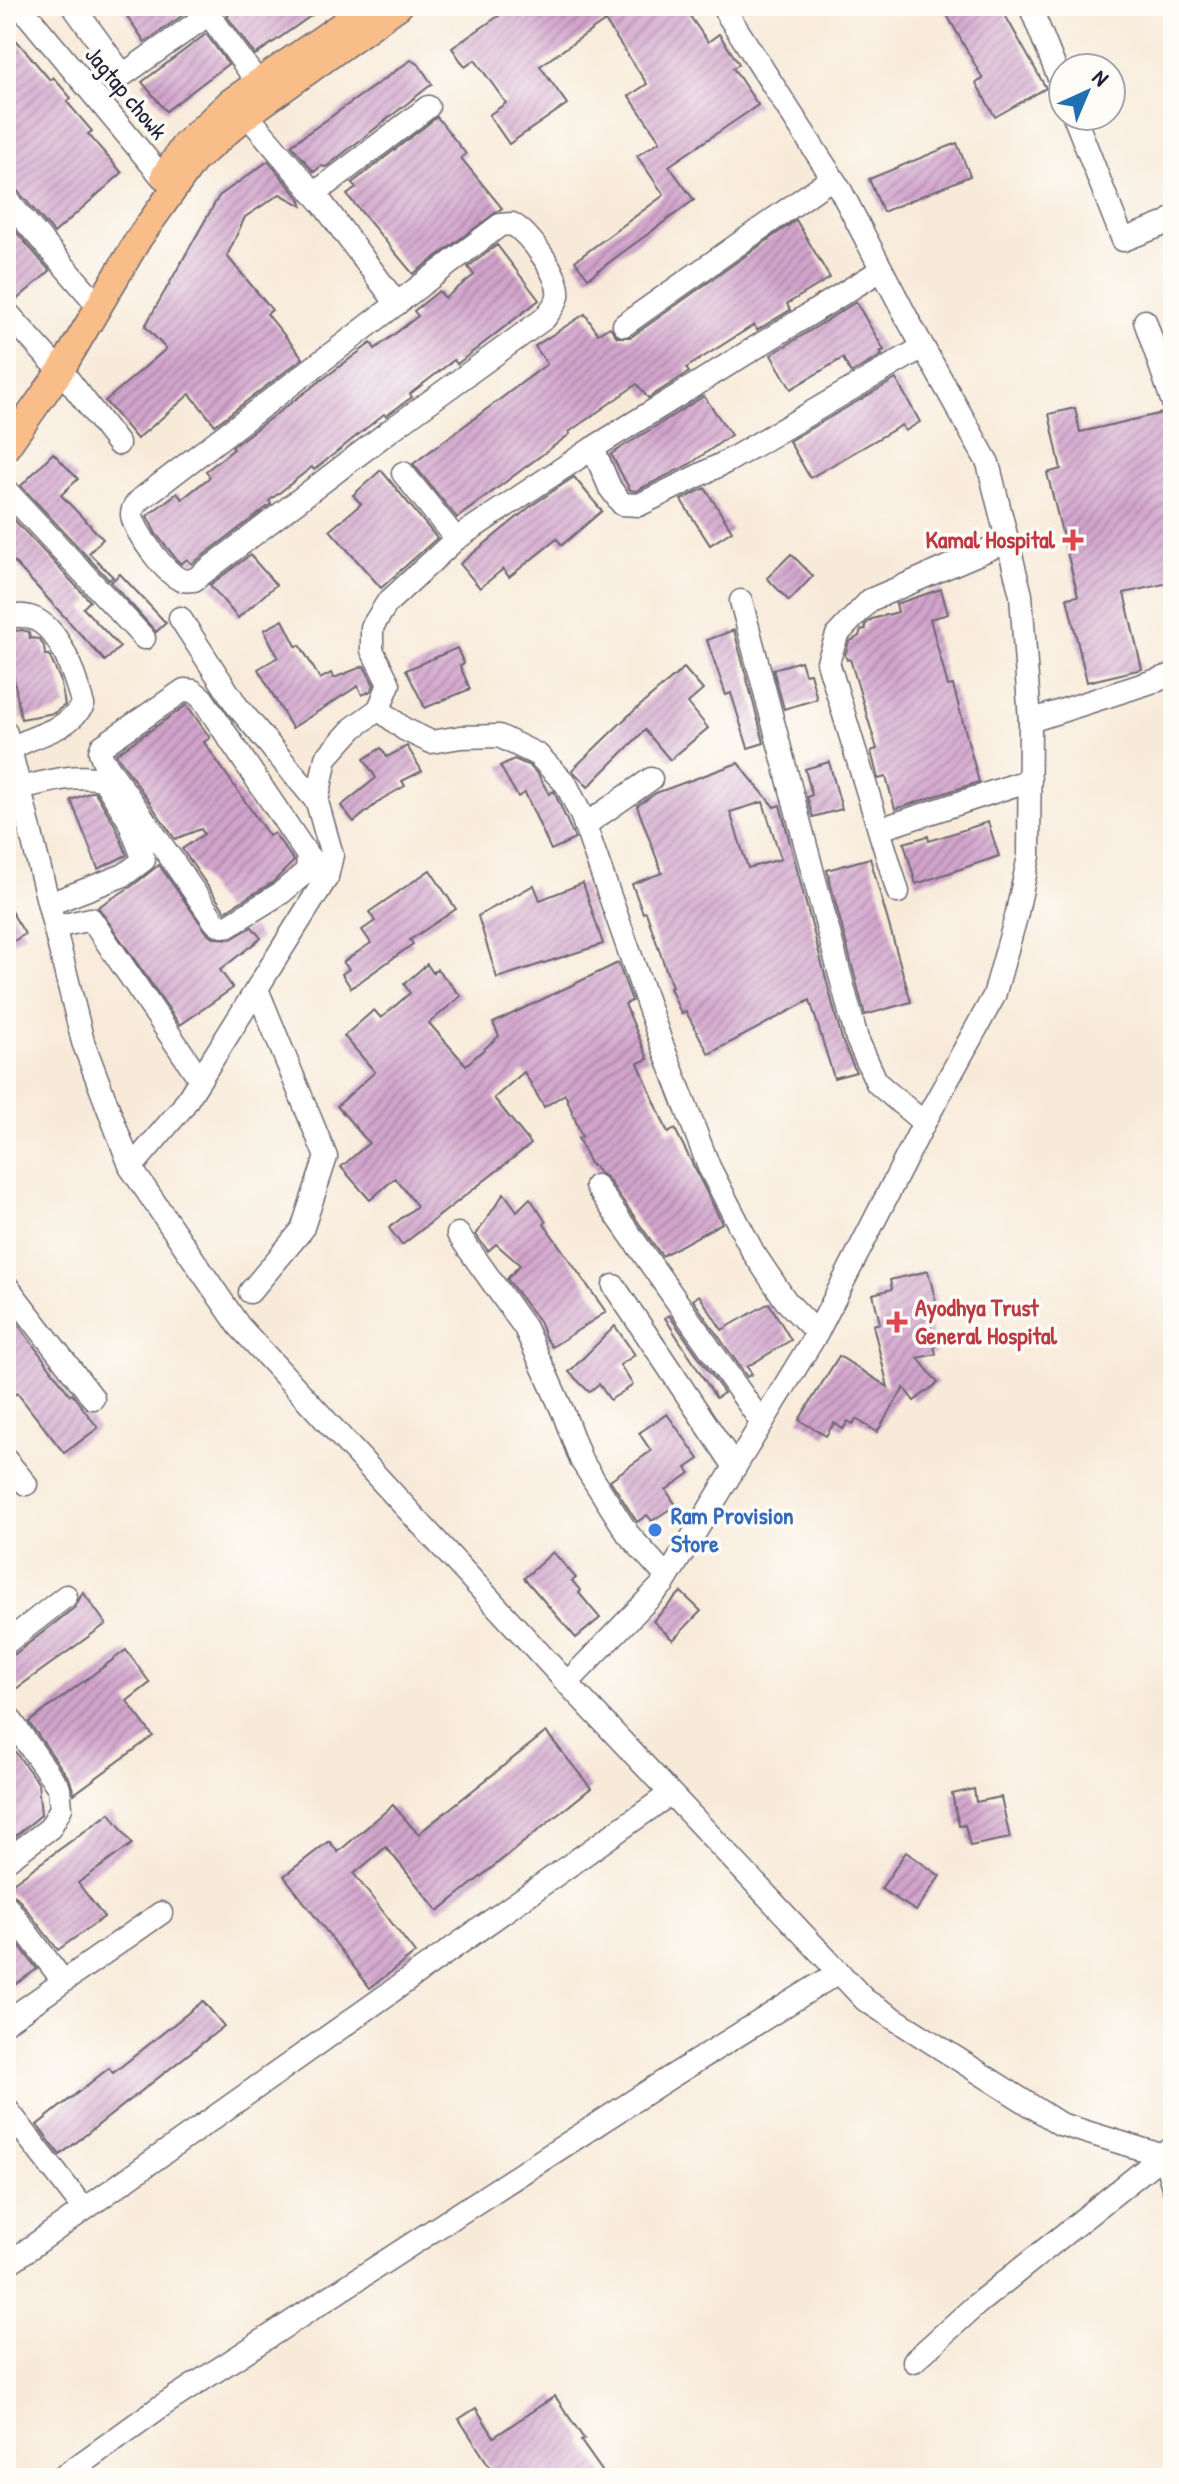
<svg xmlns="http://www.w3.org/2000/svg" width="1179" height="2484" font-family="'Patrick Hand',sans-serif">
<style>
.building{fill:url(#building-hatch);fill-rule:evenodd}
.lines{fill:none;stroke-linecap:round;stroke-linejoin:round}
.minor-casing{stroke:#6d6872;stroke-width:25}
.major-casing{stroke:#6d6872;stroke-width:29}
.minor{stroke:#fff;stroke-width:22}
.major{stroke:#f8bd89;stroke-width:26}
.health-dot{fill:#e0444e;stroke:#fdfcf7;stroke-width:3}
.shop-dot{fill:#3f7fe0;stroke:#fdfcf7;stroke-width:3}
.labels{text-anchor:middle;stroke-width:7;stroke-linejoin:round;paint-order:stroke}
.street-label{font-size:24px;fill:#22223b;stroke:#fdfcf7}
.health-label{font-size:24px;font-weight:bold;fill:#be3a42;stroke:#fdfcf7;text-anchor:end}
.shop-label{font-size:24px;font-weight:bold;fill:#366cbe;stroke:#fdfcf7;text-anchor:start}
</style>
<defs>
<pattern id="building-hatch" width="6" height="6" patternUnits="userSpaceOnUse" patternTransform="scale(2)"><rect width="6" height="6" fill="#d2a4cc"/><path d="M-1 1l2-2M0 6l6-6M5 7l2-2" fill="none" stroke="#aa85a7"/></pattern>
</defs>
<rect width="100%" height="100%" fill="#fdfcf7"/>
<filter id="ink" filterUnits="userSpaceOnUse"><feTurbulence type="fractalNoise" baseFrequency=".0125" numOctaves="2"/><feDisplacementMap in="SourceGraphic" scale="16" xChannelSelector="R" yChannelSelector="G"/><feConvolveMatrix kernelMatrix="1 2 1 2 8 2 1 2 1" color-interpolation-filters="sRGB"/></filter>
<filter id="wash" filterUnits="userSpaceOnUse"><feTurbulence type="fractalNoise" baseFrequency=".006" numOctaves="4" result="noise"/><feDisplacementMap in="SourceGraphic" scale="32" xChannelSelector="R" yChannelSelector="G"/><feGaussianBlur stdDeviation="1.8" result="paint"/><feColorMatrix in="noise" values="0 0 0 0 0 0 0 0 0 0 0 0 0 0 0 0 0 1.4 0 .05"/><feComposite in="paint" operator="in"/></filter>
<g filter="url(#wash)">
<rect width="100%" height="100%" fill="#f8ead9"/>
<g id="blocks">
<g class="building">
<polygon points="120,6 189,6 190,10 145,42"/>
<polygon points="242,6 325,6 255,55 227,16"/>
<polygon points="513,6 683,6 708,42 719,34 739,64 733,68 758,105 669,166 694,200 588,278 575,261 664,195 637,156 660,141 629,96 647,84 605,21 540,66 567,104 509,144 489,115 506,103 475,60 465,67 452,48"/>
<polygon points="942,6 1000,6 1046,88 995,117 976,83 983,79"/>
<polygon points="6,28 50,80 53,77 71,98 67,102 92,131 88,134 122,173 54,233 17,190 6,185"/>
<polygon points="206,34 228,64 166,111 142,82"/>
<polygon points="411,60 419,65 432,84 326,167 321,166 314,172 291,145"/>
<polygon points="437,117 466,154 461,158 502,208 413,274 347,195 356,188 352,183"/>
<polygon points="957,143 970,176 883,212 869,179"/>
<polygon points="268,161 301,200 302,206 280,194 245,217 227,256 272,310 267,314 303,358 215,425 190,394 137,439 105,401 166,349 145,326 219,196"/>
<polygon points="6,220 50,271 15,301 6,297"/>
<polygon points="796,220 830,278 787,304 790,310 757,330 754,325 686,368 689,372 648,398 637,384 569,432 570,434 457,518 413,464 547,364 535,346 585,314 598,334 610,327 617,337 631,337"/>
<polygon points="497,245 539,300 457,364 454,360 410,394 412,397 386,416 384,414 314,470 312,467 269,501 271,504 192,564 187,559 181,564 177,560 156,534 147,516 177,493 182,499 210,477 206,471 234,449 232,447 371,343 375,349 418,316 414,311 439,291 445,298 474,275 468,267"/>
<polygon points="856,302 884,350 880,352 882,355 851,373 843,358 791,389 771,355"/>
<polygon points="896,379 920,422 905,431 902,425 810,478 789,441"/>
<polygon points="704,396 731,435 690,464 636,491 630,490 611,454"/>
<polygon points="1075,408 1080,432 1163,413 1173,449 1173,582 1124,593 1142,669 1087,682 1067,598 1078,596 1047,473 1061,469 1049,414"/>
<polygon points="53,453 78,479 61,495 103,539 89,553 113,577 109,580 21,486"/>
<polygon points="381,470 437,538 381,588 330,530 361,504 353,495"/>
<polygon points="574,477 602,511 562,545 557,539 509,577 503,569 480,588 460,564 531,506"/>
<polygon points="705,488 732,531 710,545 681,500"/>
<polygon points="6,511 90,601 83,608 120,647 105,661 6,553"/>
<polygon points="791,554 813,576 789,601 767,578"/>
<polygon points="250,555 276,585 238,618 210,585"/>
<polygon points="120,574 166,623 156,632 111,582"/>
<polygon points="941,589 948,614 930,619 948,686 953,685 979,782 895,809 886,777 878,779 871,751 877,749 850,659 847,660 845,655 849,642 859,636 861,630 866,629 865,625 872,619 898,612 896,604"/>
<polygon points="283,620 296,646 300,645 320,679 331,673 334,678 364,666 374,685 371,691 362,695 358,686 292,728 258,669 278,657 264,630"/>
<polygon points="22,630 29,632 30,638 39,639 44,646 45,655 49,655 60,679 65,705 54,713 21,719 6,632"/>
<polygon points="734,630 764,743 748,748 731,693 726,695 707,640"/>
<polygon points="457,648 464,664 460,666 470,689 425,708 406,670"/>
<polygon points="801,661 805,674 810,673 817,699 784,709 773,669"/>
<polygon points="684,668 703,690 688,703 708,728 670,760 645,730 588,787 572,770 627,717"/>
<polygon points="187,705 210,738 204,742 269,836 274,833 294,861 273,882 225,911 182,849 204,834 201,829 175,839 116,754"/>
<polygon points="407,746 422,771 402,781 405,786 382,799 354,822 341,806 376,778 364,759 381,748 387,757"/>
<polygon points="514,759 530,766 539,776 549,794 554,791 575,839 551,850 525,793 518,797 500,766"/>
<polygon points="829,762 842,809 813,817 807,797 812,795 805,769"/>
<path d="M738,763L774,807L780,805L843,1043L856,1072L834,1078L810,1000L709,1054L686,1012L681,1014L670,988L672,987L646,912L643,913L632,884L662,873L637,806L656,793ZM763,802L781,859L748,868L730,812Z"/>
<polygon points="91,792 95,792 115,825 127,855 98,869 71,800"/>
<polygon points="988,822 999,856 916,884 904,843 928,836 929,841"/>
<polygon points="870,858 911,1002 865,1015 827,870"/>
<polygon points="159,865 208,934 216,938 231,939 252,927 261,938 220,970 233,988 180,1025 98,907 132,886"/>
<polygon points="430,870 456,909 410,940 413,944 351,988 342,974 349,969 343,962 371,943 362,930 375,921 369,912"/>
<polygon points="583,883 603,944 497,978 478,916 534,885 540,900"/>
<polygon points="6,903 25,934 6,946"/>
<polygon points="618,963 632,1001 625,1004 648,1059 638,1063 668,1133 675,1129 722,1223 662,1256 607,1178 598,1172 593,1165 591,1166 578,1138 582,1137 565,1094 544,1107 524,1072 494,1098 531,1144 402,1245 389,1228 417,1206 395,1178 370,1200 341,1167 369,1143 337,1106 375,1072 344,1036 374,1010 381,1018 410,993 404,984 427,964 433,973 437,969 461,996 429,1023 466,1065 499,1036 493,1023"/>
<polygon points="504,1193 517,1211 530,1198 546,1222 544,1224 606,1312 552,1347 545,1337 539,1321 507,1279 520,1265 496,1244 488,1251 476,1235"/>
<polygon points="928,1271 936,1302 925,1305 936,1354 918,1358 938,1383 914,1401 904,1388 877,1432 856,1419 853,1424 848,1421 843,1429 834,1423 826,1436 799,1420 839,1356 888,1387 873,1325 880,1323 873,1294 892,1289 890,1280"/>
<polygon points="699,1295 722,1330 769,1303 791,1340 747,1367 752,1374 747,1377 693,1300"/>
<polygon points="6,1308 70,1395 72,1394 98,1428 64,1453 17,1393 6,1401"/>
<polygon points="669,1315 724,1393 716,1398 665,1318"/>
<polygon points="615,1326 635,1355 620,1365 633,1385 610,1400 599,1384 589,1392 569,1372"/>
<polygon points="667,1414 699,1459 686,1468 690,1473 666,1490 676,1505 652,1521 647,1515 637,1522 610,1480 651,1451 639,1433"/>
<polygon points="553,1552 576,1578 572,1581 581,1591 579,1593 600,1618 576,1638 524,1578"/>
<polygon points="83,1592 106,1624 6,1696 6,1657 15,1654 75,1607"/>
<polygon points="681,1592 701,1611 673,1640 653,1621"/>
<polygon points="126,1650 150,1683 127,1701 153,1736 74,1794 70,1780 29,1722"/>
<polygon points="546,1732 591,1788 438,1911 386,1847 354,1874 415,1953 370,1988 284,1876 329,1841 338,1852 393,1805 418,1834"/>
<polygon points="6,1739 38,1783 41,1815 6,1844"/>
<polygon points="974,1789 976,1802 1001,1797 1010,1838 970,1846 965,1825 959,1826 952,1794"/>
<polygon points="110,1813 132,1844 78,1883 104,1917 58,1950 17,1897 6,1891 6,1888"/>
<polygon points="906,1852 940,1876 916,1911 881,1889"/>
<polygon points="6,1928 37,1969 6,1991"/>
<polygon points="203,2001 224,2026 60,2155 37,2125 109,2068 113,2073"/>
<polygon points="555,2396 584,2439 581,2441 607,2478 497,2478 459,2419 476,2408 494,2437"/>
</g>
</g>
</g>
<g filter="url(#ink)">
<use href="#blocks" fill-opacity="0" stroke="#6d6872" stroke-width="2"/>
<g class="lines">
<defs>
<g id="minor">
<polyline points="20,6 162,177"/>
<polyline points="73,6 123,75 209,14"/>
<polyline points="203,6 258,83"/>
<polyline points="1030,6 1063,88"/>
<polyline points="247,115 322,203 397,304"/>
<polyline points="1074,116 1123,240 1167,223 1173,218"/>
<polyline points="314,194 428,107"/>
<polyline points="6,199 90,296"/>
<path d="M512,224C529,233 561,276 558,296C557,303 549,312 545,318L388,432L194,580C190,580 186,581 182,580C166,576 134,530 132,515C132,508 136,504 141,499L500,225Z"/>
<polyline points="6,311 50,360"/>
<polyline points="1145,321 1173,403"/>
<polyline points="624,325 832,178"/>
<polyline points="61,370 118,444"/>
<polyline points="593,448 610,488 622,504 639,505 728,461 923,347"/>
<polyline points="403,473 456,539"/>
<polyline points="6,490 144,638"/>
<polyline points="741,601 857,1039 877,1083 924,1123"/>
<path d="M6,618C55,603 72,669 83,705C61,737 30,732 6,754"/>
<polyline points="180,618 237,706 317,802"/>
<polyline points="379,709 404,729 431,742 461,737 499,736 538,755 566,784 582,817 661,1042 709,1167 753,1252 786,1301 817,1333"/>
<polyline points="1030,721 1173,675"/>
<polyline points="6,733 83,1042 131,1168 239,1326 567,1683 865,2000 1060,2124 1164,2156 1173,2156"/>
<path d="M21,788C49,781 73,774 103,779L128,819L144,860L124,875L49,904"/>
<polyline points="585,825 651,779"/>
<polyline points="880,829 1030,780"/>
<polyline points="308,856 307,871 281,893 229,925 222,926 215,922 103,760 100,752 102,746 184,690 193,691 202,698 308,856 327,877"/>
<polyline points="898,892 828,662 837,635 870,600 1008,541"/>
<polyline points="55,927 91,919 200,1079"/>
<polyline points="131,1168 182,1108 327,877 332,855 317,802 326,758 353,728 379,709 389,684 372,650 372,627 387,603 456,539 593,448 881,270"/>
<polyline points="596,1186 762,1423"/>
<polyline points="458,1234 525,1328 563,1412 581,1460 628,1534 667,1577"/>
<polyline points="6,1285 93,1398"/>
<polyline points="614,1286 735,1467"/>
<polyline points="250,1292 302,1230 326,1157 257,989"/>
<polyline points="6,1460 26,1484"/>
<polyline points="6,1643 66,1596"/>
<polyline points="567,1683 664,1583 817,1333 924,1123 994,996 1016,917 1029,856 1030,721 1021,595 988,463 908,320 841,191 722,6"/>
<polyline points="6,1713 59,1788 61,1808 50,1828 6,1861"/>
<polyline points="6,1905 63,1981"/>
<polyline points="6,2022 161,1913"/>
<polyline points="6,2108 83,2208"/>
<polyline points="1164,2156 1173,2187"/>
<polyline points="6,2265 670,1794"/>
<polyline points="914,2361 977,2304 1172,2148"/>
<polyline points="61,2478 160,2407 661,2083 839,1972"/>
</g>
<g id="major">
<polyline points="164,176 184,145 230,102 369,6"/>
<polyline points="6,448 61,370 139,238 194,161 247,115 399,6"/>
</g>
</defs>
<use href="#minor" class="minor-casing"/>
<use href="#major" class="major-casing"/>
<use href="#minor" class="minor"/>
<use href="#major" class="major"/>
</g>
</g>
<g class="health-dot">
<path d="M1069 528h8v8h8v8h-8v8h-8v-8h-8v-8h8z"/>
<path d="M893 1310h8v8h8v8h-8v8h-8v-8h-8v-8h8z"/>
</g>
<circle class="shop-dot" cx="655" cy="1530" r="8"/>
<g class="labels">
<g class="street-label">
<text transform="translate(126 93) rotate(50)" y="8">Jagtap chowk</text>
</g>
<g class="health-label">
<text x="1055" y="548">Kamal Hospital</text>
<text x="915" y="1316" text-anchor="start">Ayodhya Trust<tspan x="915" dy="28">General Hospital</tspan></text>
</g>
<g class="shop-label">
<text x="671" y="1524">Ram Provision<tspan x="671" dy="28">Store</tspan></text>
</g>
</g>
<rect width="1179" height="2484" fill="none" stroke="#fdfcf7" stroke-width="32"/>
<g transform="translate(1087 92) rotate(44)"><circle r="38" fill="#fdfcf7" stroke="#a5a5ac" stroke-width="2"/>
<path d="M0-6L14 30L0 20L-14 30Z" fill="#1f6fb2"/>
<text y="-12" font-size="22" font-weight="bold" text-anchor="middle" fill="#22223b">N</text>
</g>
</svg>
